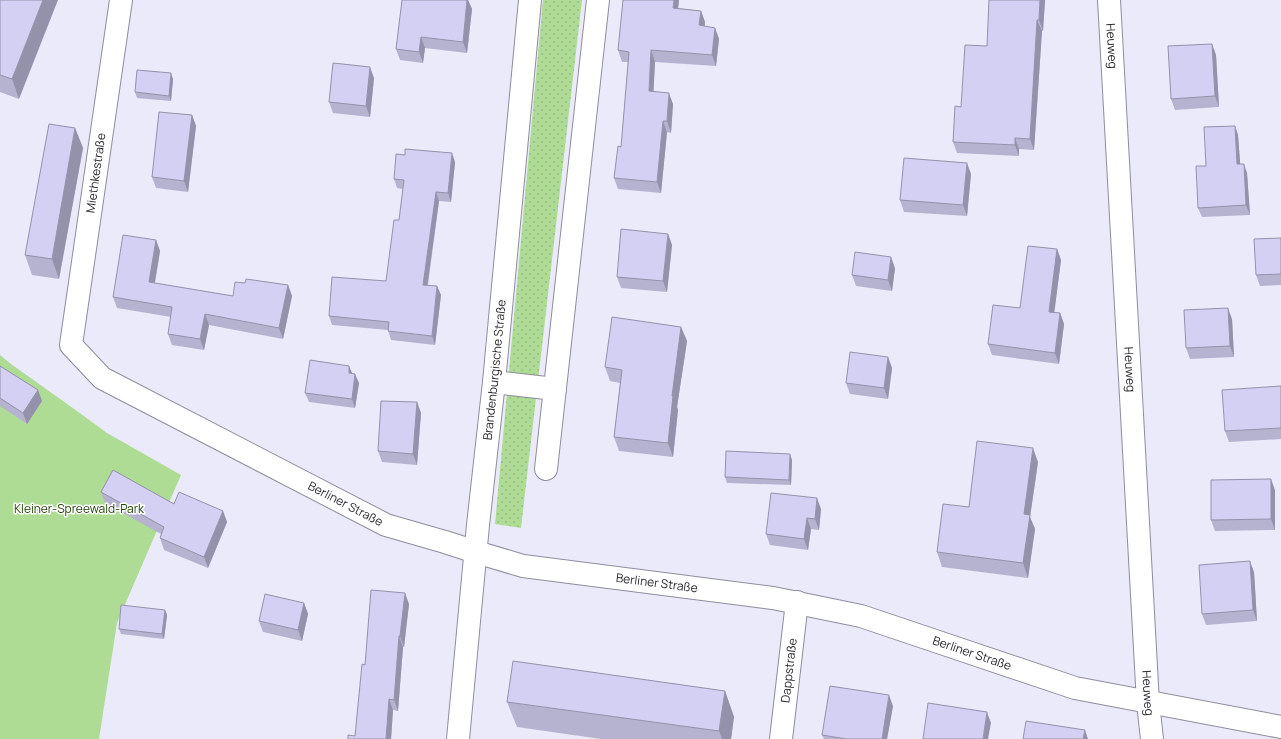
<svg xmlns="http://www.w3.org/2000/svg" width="1281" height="739" font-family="Manrope,sans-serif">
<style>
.grass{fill:url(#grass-dots)}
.park{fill:#afdc94}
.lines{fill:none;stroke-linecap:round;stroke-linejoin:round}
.street-casing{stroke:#8e8d9c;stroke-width:24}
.secondary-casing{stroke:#8e8d9c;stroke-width:24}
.street{stroke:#fff;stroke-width:22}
.secondary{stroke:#fff;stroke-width:22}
.wall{fill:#b6b3d1}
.shaded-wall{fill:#9492aa}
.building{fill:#d4d0f3;stroke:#9492aa}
.labels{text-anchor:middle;stroke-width:3;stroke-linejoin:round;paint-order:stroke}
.street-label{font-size:12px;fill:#2a2930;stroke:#fff}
.park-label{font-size:12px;fill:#25440c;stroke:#fff}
</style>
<defs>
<pattern id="grass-dots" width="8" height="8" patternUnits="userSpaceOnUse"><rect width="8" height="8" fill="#afdc94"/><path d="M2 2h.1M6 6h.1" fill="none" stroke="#97bd80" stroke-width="1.8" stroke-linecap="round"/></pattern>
</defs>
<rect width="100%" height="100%" fill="#ebeafb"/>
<polygon class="grass" points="543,0 582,0 521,528 495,524"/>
<polygon class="park" points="0,355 11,364 77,411 107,433 181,475 117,623 99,739 0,739"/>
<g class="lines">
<defs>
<g id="street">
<path id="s1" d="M121,0L71,345L102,378L386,525L445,542L476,552"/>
<path id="s2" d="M1109,0L1148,703L1152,739"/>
<polyline points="494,382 555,389"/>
<polyline points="546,469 598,0"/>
<path id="s3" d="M781,739L797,602"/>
</g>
<g id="secondary">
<path id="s4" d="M476,552L523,566L773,598L861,616L1075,688L1281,727"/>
<path id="s5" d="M458,739L478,525L494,382L530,0"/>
</g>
</defs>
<use href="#street" class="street-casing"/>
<use href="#secondary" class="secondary-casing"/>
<use href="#street" class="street"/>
<use href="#secondary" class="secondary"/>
</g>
<g class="wall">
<polygon points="0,0 19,99 0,92"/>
<polygon points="402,0 468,0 472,9 467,53 425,48 423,63 400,60 396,49"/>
<polygon points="623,0 679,0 678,8 701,11 705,22 705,26 715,28 719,39 716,66 655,62 653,92 673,104 671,133 667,132 661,193 618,189 614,178 621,147 628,62 622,62 618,50"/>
<polygon points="989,0 1045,0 1043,31 1042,31 1034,150 1019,149 1019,156 957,153 953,142 961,107 987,46"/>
<polygon points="1212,44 1216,55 1219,107 1175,110 1171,99"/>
<polygon points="374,78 370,117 333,113 329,102"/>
<polygon points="173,79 171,101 137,98 135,92"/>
<polygon points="192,115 196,126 188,192 156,188 152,177"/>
<polygon points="1235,126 1238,135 1240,164 1247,173 1250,215 1202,217 1198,208 1206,166"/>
<polygon points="75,128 83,148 59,279 32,275 25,255"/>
<polygon points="455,162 451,202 439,201 428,285 437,286 441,295 435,345 391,340 388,330 332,325 329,316 386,281 399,220 403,189 397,188 394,179"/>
<polygon points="971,174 967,216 904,212 900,200"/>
<polygon points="668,234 672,245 667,292 621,288 617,277"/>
<polygon points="1281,238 1281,285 1260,286 1256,275"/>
<polygon points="156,240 160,251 155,283 233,296 245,283 288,285 292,296 283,339 209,325 204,350 172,345 168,334 171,317 117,308 113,297"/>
<polygon points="1057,249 1061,260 1054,312 1060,313 1064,324 1059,364 992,355 988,344 1020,308"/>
<polygon points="895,268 892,291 856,286 852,275"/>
<polygon points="1232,319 1234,357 1190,359 1186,348"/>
<polygon points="681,327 687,341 677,407 678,410 673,457 619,451 614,437 620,383 610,381 605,367"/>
<polygon points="888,357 892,368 888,399 850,394 846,383"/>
<polygon points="0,366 38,390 42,401 27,424 0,406"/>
<polygon points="352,373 359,383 355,408 309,402 305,393"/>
<polygon points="1281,386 1281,439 1229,442 1225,431"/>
<polygon points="417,402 421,413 417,465 382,462 378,451"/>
<polygon points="792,460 791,485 727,483 725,477"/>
<polygon points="1038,462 1030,517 1035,529 1028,578 942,567 937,552 969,507"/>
<polygon points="1275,490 1275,530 1215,531 1211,520"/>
<polygon points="101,492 174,504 223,511 227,522 208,568 164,550 160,538 161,534 105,503"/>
<polygon points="821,509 819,530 811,529 808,550 770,545 766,534"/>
<polygon points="1254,572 1257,621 1206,625 1202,614"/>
<polygon points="304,603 308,614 302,641 263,632 259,621"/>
<polygon points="409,604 404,647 403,647 398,711 393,710 391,739 348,739 355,736 365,665"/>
<polygon points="165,610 167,615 164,639 121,634 119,629"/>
<polygon points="725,691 734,717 731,739 601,739 517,727 507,702"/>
<polygon points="893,706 887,739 824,739 822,735"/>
</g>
<g class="shaded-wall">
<polygon points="43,0 58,0 19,99 12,79"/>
<polygon points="467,0 468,0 472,9 467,53 463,42"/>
<polygon points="674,0 679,0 677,19 673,8"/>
<polygon points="1040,0 1045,0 1043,31 1039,20"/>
<polygon points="701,11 705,22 703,37 699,25"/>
<polygon points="1037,20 1042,31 1034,150 1030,139"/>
<polygon points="715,28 719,39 716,66 712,55"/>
<polygon points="421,37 425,48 423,63 419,52"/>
<polygon points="1212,44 1216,55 1219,107 1215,96"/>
<polygon points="651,50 655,62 653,102 649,91"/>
<polygon points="370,67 374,78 370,117 366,106"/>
<polygon points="171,73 173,79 171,101 169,96"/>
<polygon points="669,93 673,104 671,133 667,121"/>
<polygon points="192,115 196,126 188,192 184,181"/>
<polygon points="663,121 667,132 661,193 657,182"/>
<polygon points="1235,126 1238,135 1241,174 1237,164"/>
<polygon points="75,128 83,148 59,279 52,259"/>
<polygon points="1015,138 1019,149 1019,156 1015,145"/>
<polygon points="452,153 455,162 451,202 448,193"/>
<polygon points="967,163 971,174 967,216 963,205"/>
<polygon points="1244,164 1247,173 1250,215 1246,205"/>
<polygon points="436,192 439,201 426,294 423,285"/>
<polygon points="668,234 672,245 667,292 663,281"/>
<polygon points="156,240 160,251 153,293 149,282"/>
<polygon points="1057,249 1061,260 1053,323 1049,312"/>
<polygon points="891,257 895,268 892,291 888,280"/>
<polygon points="288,285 292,296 283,339 279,328"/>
<polygon points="437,286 441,295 435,345 432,336"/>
<polygon points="1228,308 1232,319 1234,357 1230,346"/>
<polygon points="1060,313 1064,324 1059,364 1055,353"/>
<polygon points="205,314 209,325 204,350 200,339"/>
<polygon points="681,327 687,341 677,407 678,410 673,457 668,443 672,396"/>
<polygon points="888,357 892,368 888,399 884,388"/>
<polygon points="349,366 353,375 349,373"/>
<polygon points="355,374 359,383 355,408 352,399"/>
<polygon points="38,390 42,401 27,424 23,413"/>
<polygon points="417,402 421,413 417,465 413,454"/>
<polygon points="1033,448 1038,462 1030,517 1035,529 1028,578 1023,563 1024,514"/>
<polygon points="790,454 792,460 791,485 789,480"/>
<polygon points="1271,479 1275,490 1275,530 1271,519"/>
<polygon points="817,498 821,509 819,530 815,519"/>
<polygon points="223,511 227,522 208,568 204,557"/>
<polygon points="807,518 811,529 808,550 804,539"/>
<polygon points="1250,561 1254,572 1257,621 1253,610"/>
<polygon points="405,593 409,604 404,647 400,636"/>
<polygon points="304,603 308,614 302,641 298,630"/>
<polygon points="165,610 167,615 164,639 162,634"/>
<polygon points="399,636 403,647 398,711 394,700"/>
<polygon points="725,691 734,717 731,739 722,739 719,731"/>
<polygon points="889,695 893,706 887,739 882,739"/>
<polygon points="389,699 393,710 391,739 386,739"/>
<polygon points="987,712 991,723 988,739 983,739"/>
<polygon points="1085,730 1088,739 1083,739"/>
</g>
<g class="building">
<polygon points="0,0 43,0 12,79 0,75"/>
<polygon points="402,0 467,0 463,42 421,37 419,52 396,49"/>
<polygon points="623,0 674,0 673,8 701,11 699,25 715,28 712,55 651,50 649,91 669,93 667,121 663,121 657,182 614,178 618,146 621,147 629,52 618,50"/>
<polygon points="989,0 1040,0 1039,20 1037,20 1030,139 1015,138 1015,145 953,142 955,106 961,107 965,45 987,46"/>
<polygon points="1212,44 1215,96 1171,99 1168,46"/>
<polygon points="333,63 370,67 366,106 329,102"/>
<polygon points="137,70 171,73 169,96 135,92"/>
<polygon points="159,112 192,115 184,181 152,177"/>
<polygon points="49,124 75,128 52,259 25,255"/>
<polygon points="1235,126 1237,164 1244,164 1246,205 1198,208 1196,166 1206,166 1204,127"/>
<polygon points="405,149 452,153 448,193 436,192 423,285 437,286 432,336 388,331 389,322 329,316 332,277 386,281 394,220 399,220 404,180 394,179 396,154 405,155"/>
<polygon points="904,158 967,163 963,205 900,200"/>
<polygon points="621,229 668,234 663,281 617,277"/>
<polygon points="123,235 156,240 149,282 233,296 235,282 245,283 246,279 288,285 279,328 205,314 200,339 168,334 172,307 113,297"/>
<polygon points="1281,238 1281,274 1256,275 1254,239"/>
<polygon points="1028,246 1057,249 1049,312 1060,313 1055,353 988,344 993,305 1020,308"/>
<polygon points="855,252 891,257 888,280 852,275"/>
<polygon points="1228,308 1230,346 1186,348 1184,310"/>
<polygon points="612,317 681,327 672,396 673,396 668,443 614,437 622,370 605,367"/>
<polygon points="850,352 888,357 884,388 846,383"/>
<polygon points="310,360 349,366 349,373 355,374 352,399 305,393"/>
<polygon points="0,366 38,390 23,413 0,398"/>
<polygon points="1281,386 1281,428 1225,431 1222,390"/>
<polygon points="381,401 417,402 413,454 378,451"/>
<polygon points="977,441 1033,448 1024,514 1030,515 1023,563 937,552 943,504 969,507"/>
<polygon points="726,451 790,454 789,480 725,477"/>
<polygon points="113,470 174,504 179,492 223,511 204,557 160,538 164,527 101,492"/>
<polygon points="1271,479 1271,519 1211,520 1211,480"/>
<polygon points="771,493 817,498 815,519 807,518 804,539 766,534"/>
<polygon points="1250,561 1253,610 1202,614 1199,565"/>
<polygon points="371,590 405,593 400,636 399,636 394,700 389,699 386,739 348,739 348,735 355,736 362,664 365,665"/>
<polygon points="265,594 304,603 298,630 259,621"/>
<polygon points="121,605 165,610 162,634 119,629"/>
<polygon points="513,661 725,691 719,731 507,702"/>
<polygon points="830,686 889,695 882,739 847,739 822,735"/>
<polygon points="928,703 987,712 983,739 923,739"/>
<polygon points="1026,721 1085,730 1083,739 1023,739"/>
</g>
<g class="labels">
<g class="street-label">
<text dy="4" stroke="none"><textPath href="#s2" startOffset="46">Heuweg</textPath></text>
<text transform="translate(96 173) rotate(-82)" y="4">Miethkestraße</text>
<text dy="4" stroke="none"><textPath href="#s5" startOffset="371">Brandenburgische Straße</textPath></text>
<text dy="4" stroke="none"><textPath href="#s2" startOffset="370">Heuweg</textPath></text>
<text dy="4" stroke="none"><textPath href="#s1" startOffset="668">Berliner Straße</textPath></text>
<text dy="4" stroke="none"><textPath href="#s4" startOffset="184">Berliner Straße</textPath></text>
<text dy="4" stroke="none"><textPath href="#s4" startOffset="508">Berliner Straße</textPath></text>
<text dy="4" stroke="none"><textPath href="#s3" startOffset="69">Dappstraße</textPath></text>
<text dy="4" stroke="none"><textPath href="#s2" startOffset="694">Heuweg</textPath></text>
</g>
<g class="park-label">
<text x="79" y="513">Kleiner-Spreewald-Park</text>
</g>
</g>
</svg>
